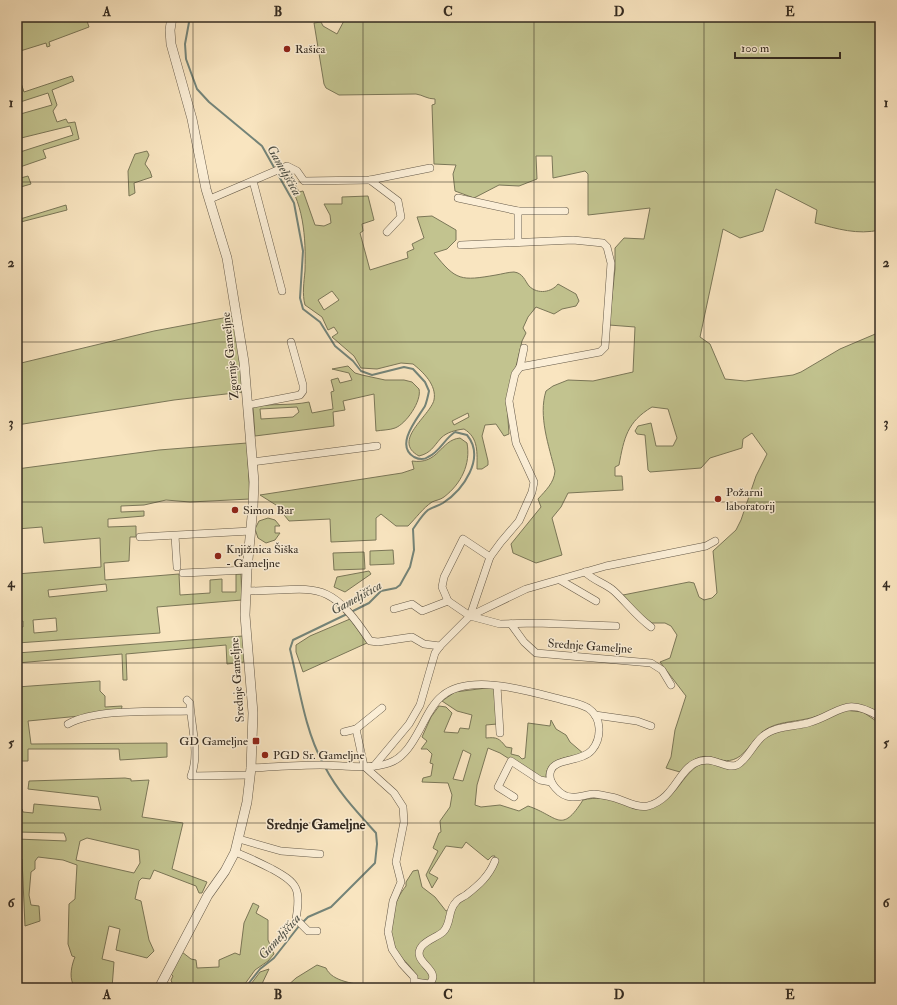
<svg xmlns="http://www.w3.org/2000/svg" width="897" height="1005" font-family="'IM FELL Double Pica',serif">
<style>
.green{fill:#c2c38f;stroke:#7b7758;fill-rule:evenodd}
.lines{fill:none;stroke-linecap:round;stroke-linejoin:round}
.stream{stroke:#748479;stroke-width:2}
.minor-casing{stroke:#655a49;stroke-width:8}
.tertiary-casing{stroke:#655a49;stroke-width:10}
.minor{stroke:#fbeed6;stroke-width:7}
.tertiary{stroke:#fbeed6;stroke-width:9}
.grid{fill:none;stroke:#342b21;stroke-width:1;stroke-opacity:0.55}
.poi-dot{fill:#8f2418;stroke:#fbeed6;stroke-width:1.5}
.labels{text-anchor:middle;stroke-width:3;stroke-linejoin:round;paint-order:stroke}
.poi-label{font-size:12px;fill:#342b21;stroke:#fbeed6;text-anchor:start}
.street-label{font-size:12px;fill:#342b21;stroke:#fbeed6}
.water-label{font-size:13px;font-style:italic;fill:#4e5046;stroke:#fbeed6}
.quarter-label{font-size:14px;font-weight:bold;fill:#342b21;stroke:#fbeed6}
.neatline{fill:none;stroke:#342b21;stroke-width:1.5}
.grid-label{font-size:13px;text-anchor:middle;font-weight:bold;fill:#342b21}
</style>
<rect width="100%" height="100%" fill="#f9e5c0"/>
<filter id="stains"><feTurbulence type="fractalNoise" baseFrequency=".005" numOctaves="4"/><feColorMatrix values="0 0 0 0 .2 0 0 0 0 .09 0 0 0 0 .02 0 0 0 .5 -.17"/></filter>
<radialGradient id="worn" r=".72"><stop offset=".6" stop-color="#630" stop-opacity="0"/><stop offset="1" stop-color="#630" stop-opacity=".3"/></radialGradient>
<g class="green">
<polygon points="17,17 89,17 86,18 89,27 49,42 50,46 47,47 46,43 17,52"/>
<path d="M346,17H880V230C857,235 838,229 815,223L817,210L776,189L763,231L740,238L723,229L700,337L710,344L725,379L745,381L793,375L801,372L840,349L880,332V713C845,693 838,713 806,719C792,722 777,722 765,730C754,737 747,753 737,758C716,769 708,740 680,772L666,768L671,757L675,730L686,696L660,662L670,658L677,635L671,626L665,623H652L633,609L622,596L623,595L689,582L694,583L699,597L704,600L712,598L717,593L713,551L736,530L741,520L756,476L767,454L752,433L743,439L742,448L710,458L701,468L650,472L648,470L645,435L637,434L635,431L638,426L651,423L656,446H673L677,438L668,409L652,407C627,422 624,438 619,465L615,467V476H622L623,490L568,493L561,507L552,518L562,555L536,563L513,553L511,544L541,507L538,499C546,490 554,483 555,471C549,446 538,416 546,391L553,386L568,380L593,381L633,372L635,327L609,325L615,269V248L624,238L644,239L650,208L588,215V174L585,171L553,178L552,156H536L537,179L519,186L499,185L474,198L455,191L453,174L456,165L434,164L432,105L435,104V99C427,99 423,95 416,94L339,95L326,88L324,84L314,23L321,22L323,26L337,34Z"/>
<polygon points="72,76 74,81 52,90 57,105 53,111 57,122 66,119 68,123 75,122 79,139 43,150 46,158 17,168 17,153 73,135 70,126 17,139 17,115 52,105 48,93 17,103 17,84 21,83 24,92"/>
<polygon points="147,151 149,155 145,164 150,171 152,177 134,183 135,193 129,196 128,171 135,154"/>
<path d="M282,173L290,174L299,192L303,191L315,225L324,226L331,223L330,215L324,204H342V197L368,196L374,220L362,224L363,231L360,233L370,270L408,258L407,252L414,249L412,244L424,238L417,217L432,216L456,230V240L447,249L434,253C456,281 461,281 496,275C502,274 509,272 514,272C523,273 525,281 529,286C538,295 552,292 558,284L576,294L579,301L576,306L562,309L554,314L536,307L528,317L523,328L526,333L522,341L507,405L509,434L504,436L496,424L485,425L482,436L488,461V465L482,469H477C477,453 479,438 464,429C456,430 447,432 441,438C433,447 431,453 419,456C391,441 430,416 434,400C437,385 423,372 413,364L401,363L377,369L361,368L354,356L332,337L338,333L334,327L328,330L322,317L305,305C302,294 304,282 305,271C306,237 304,201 282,173ZM332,291L339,300L324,310L318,300ZM468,413L469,417L454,425L452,421Z"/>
<polygon points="28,176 31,184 17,188 17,179"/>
<polygon points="66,205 67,210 17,223 17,220"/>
<polygon points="234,316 243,392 174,400 17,425 17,364 154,331"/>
<path d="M348,366L355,373L362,375L385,380H404L412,382L419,389C422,401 406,424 395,428C390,430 382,430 376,431L374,394L343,401L345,410L333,412L334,426L255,436L253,407C272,403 290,406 309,402L312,413L333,409L331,392L334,391L331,380L338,378L340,383L352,380L349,373L332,369ZM297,407L299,412L293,417L261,419L260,409Z"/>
<path d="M460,438L467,443C471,464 461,484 444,497C440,500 436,500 432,502C423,508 416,518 408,526H396L381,514L376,518V540L331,542L330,519L289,521L276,505L260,495L402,473L414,469L412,461C439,465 440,440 460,438Z"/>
<path d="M247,443L250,499L190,502L166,500L144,505L121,506V512L144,511V516L108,519V527L136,526V537H130L129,561L104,563L105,580L179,574L180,595L210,593V580L222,579V592H236V574H241L242,600L157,607L160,633L17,643V627H23V621H17V574L101,567L100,538L44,543L42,527L17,529V469L159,450ZM106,584L107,591L49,597L48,590ZM56,618L57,631L34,633L33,620Z"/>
<polygon points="268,518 275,520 280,526 275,526 275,533 280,533 275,540 266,543 258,538 255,529 259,521"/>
<polygon points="393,550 394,564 370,565 370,551"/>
<polygon points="364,552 365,569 334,570 333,553"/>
<polygon points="369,571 371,574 345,592 334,587 337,577"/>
<polygon points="350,619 367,643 303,672 296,652 296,645 310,636"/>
<polygon points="243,636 244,662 227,664 226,645 126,654 127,680 123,680 122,654 17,663 17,653"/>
<polygon points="100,681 100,691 105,696 105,707 122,706 121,712 28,721 31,744 167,743 167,757 120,760 119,749 28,749 28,761 19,761 21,747 17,747 17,687"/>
<path d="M494,687L497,724L486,725V738C497,737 499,738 506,747L512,748L511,754L519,756L522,759L525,758L528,723L550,726L551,720L556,729L566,735L570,742L584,754C569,757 545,758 546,778L542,780L500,753L488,748L477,785L475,805L481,807L500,805L519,811L528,806C558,816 561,835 583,800C595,797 608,798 620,802C625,804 631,808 636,809C644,810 653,806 660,803C679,795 687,764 707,763C713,762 722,767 728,769L769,735L843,710L863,712L879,723L880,988H418C419,969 402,962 394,947C385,929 394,900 406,886V882L413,871L418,870L422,887L435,897L446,911L452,908L491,867L495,856H492L488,860L466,842L462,848L446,846L429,873L438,878L432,888L426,875L438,851L433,848L439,833L441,832L440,821L450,807L452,795L448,783L422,782L423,778L431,776L433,764L430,763L432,754L427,749H421L427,741L422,737L431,717L439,706L446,707L452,713L444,732L458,733L460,728L469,729L472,715L457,711L442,701L455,692ZM463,750L471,754L463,781L453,779Z"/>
<path d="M125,778L131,779V781L149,780L142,817L183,823L172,869L207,882L202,893H199L196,886L154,870L150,879L142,878L139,881L135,899L141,901L149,940L154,951L147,958L116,950L120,929L109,926L102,959L114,962L112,988H81L73,984C69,976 72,964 75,957L72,956L68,944L69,904L75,899L77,865L63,860L38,857L35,861V869L31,872L29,895L31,905L39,906L40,921L25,926L22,859H17V839L66,841V838L64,833L17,832V809H22L23,812L33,813L34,804L101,810L98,797L28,789L29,781ZM87,838L139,850L140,863L134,873L76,860L80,841Z"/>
<polygon points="253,903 259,906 256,913 268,920 268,940 274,954 268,961 255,970 242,988 174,988 171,980 173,976 170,973 182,952 191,959 196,960 197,968 219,967 219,960 235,953 240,955 244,923"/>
<path d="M317,965L326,968C332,982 356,984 370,986V988H285L296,978Z"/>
<polygon points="269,969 260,988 248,988 260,972"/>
</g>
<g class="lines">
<g class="stream">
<path d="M190,17L185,44L186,59L197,89L209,102L262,146L294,203L303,251L300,298L303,309L320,322L335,346L353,361L361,371L372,375L404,367L413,369L425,382L429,391C428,396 427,401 425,406C418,418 394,445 414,457C418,459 424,460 428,457C440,452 444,439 455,432L467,435C486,458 463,490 443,503C438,506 433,507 428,510C422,515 418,522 413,529L414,550L410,567L400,585L396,588L381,591L369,603L351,612"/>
<path d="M323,763C305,731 299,686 290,649L293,640L347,614"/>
<path d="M302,923L308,917L331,907L375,863L377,844L376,833C357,812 338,792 325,767"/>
<polyline points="245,988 260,969 274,958 299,926"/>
</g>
<defs>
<g id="minor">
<polyline points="370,180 398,201 401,217 387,232"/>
<polyline points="253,181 282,291"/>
<polyline points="458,198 518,211 518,241"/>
<polyline points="210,199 287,166 297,171 304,181 370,180 430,168"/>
<polyline points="518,211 565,211"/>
<polyline points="461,245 573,240 603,243 607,247 611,263 605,347 600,352 520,367"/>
<polyline points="248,405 300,395 303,391 303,385 291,342"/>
<polyline points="252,462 377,446"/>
<polyline points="175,536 177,567"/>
<polyline points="140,537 251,531"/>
<polyline points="490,557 463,539 444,577 442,587 448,601 470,616 500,624 536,623 616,626"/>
<path d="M585,572C594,581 605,583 614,591C627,603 636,616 651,627"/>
<polyline points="183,573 247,570"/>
<polyline points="560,580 596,601"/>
<path d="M246,591C315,591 327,575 370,641L378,642L412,637L424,644L440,646"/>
<polyline points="394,609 412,604 422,611 448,601"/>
<polyline points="470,616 490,557 501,542 519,521 532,492 534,482 516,443 509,401 515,374 520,367 524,348"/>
<polyline points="511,624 524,642 536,653 651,663 662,670 671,685"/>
<polyline points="497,686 500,733"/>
<path d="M187,700L190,703C191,726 200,754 191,776L250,775"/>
<polyline points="595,715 637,721 651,726"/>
<path d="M68,724C97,708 156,712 190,711"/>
<polyline points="356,729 364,766 394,793 403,807 404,822 396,862 401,882 393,901 388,932 392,949 402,964 414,977 414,988"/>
<polyline points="344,732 356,729 382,708"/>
<polyline points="374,766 409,724 420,705 435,653 440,646 470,616 526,589 606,566 706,546 715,541"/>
<path d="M251,768C274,767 297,765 320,765C341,765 369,770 389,763C404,758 413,742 420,729C426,718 432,704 442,696C471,672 531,692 563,700C572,702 581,704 588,708C602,717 602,738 592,750C582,762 556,758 551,770C546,782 561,797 572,797C579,798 587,794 594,794C599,794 605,796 611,797C623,799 636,809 648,806C674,799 678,771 695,763C713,754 724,770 737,765C747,760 753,744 763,736C775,726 793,727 808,723C840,714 844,695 880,717"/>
<polyline points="514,797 498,787 511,761 540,780 551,782"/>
<polyline points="239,839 281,851 320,854"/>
<path d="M235,852C248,857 260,863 272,869C298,883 301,889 296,919L308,931H317"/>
<path d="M415,982L429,984C444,970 409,962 422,946C427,940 437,937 443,932C452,923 447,911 456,902C458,899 463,897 466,895C479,885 489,876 495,861"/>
</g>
<polyline id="tertiary" points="159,988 208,895 225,871 235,852 247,802 251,768 253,713 245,615 247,570 253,506 254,482 244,362 227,258 206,189 192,119 171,44 170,30 172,17"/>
</defs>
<use href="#minor" class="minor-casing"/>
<use href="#tertiary" class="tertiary-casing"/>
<use href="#minor" class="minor"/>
<use href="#tertiary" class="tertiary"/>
</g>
<path class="grid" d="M193,17V988M363,17V988M534,17V988M704,17V988M17,182H880M17,342H880M17,502H880M17,663H880M17,823H880"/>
<g class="poi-dot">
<circle cx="287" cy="49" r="4"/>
<circle cx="718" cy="499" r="4"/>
<circle cx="235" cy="510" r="4"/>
<circle cx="218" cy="556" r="4"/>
<rect x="252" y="737" width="8" height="8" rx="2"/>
<circle cx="265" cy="755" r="4"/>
</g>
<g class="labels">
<g class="poi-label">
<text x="295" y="53">Rašica</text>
<text x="726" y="496">Požarni<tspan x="726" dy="14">laboratorij</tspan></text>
<text x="243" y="514">Simon Bar</text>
<text x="226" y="553">Knjižnica Šiška<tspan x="226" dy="14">- Gameljne</tspan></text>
<text x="248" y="745" text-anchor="end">GD Gameljne</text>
<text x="273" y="759">PGD Sr. Gameljne</text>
</g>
<g class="street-label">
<text transform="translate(230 356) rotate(-96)" y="4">Zgornje Gameljne</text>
<text transform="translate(590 646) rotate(4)" y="4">Srednje Gameljne</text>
<text transform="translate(237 680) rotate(-94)" y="4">Srednje Gameljne</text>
</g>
<g class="water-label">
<text transform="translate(285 170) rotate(60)" y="5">Gameljščica</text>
<text transform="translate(356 597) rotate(-29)" y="5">Gameljščica</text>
<text transform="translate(279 936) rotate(-48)" y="5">Gameljščica</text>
</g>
<g class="quarter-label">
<text x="316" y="829">Srednje Gameljne</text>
</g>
</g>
<rect width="897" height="1005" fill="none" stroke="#f9e5c0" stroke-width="44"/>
<path d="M735 52v6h105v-6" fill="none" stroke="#342b21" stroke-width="2"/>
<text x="741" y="52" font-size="12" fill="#342b21" stroke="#fbeed6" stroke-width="3" paint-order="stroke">100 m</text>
<rect x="22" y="22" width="853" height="961" class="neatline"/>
<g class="grid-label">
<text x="107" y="16">A</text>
<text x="278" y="16">B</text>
<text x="448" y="16">C</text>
<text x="619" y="16">D</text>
<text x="790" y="16">E</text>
<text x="11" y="107">1</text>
<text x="886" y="107">1</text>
<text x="11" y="267">2</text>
<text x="886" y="267">2</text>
<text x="11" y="427">3</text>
<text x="886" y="427">3</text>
<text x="11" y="587">4</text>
<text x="886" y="587">4</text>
<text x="11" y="747">5</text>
<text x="886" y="747">5</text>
<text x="11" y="907">6</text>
<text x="886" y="907">6</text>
<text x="107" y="999">A</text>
<text x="278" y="999">B</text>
<text x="448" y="999">C</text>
<text x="619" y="999">D</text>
<text x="790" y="999">E</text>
</g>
<rect width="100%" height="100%" filter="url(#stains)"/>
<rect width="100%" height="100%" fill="url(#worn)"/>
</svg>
